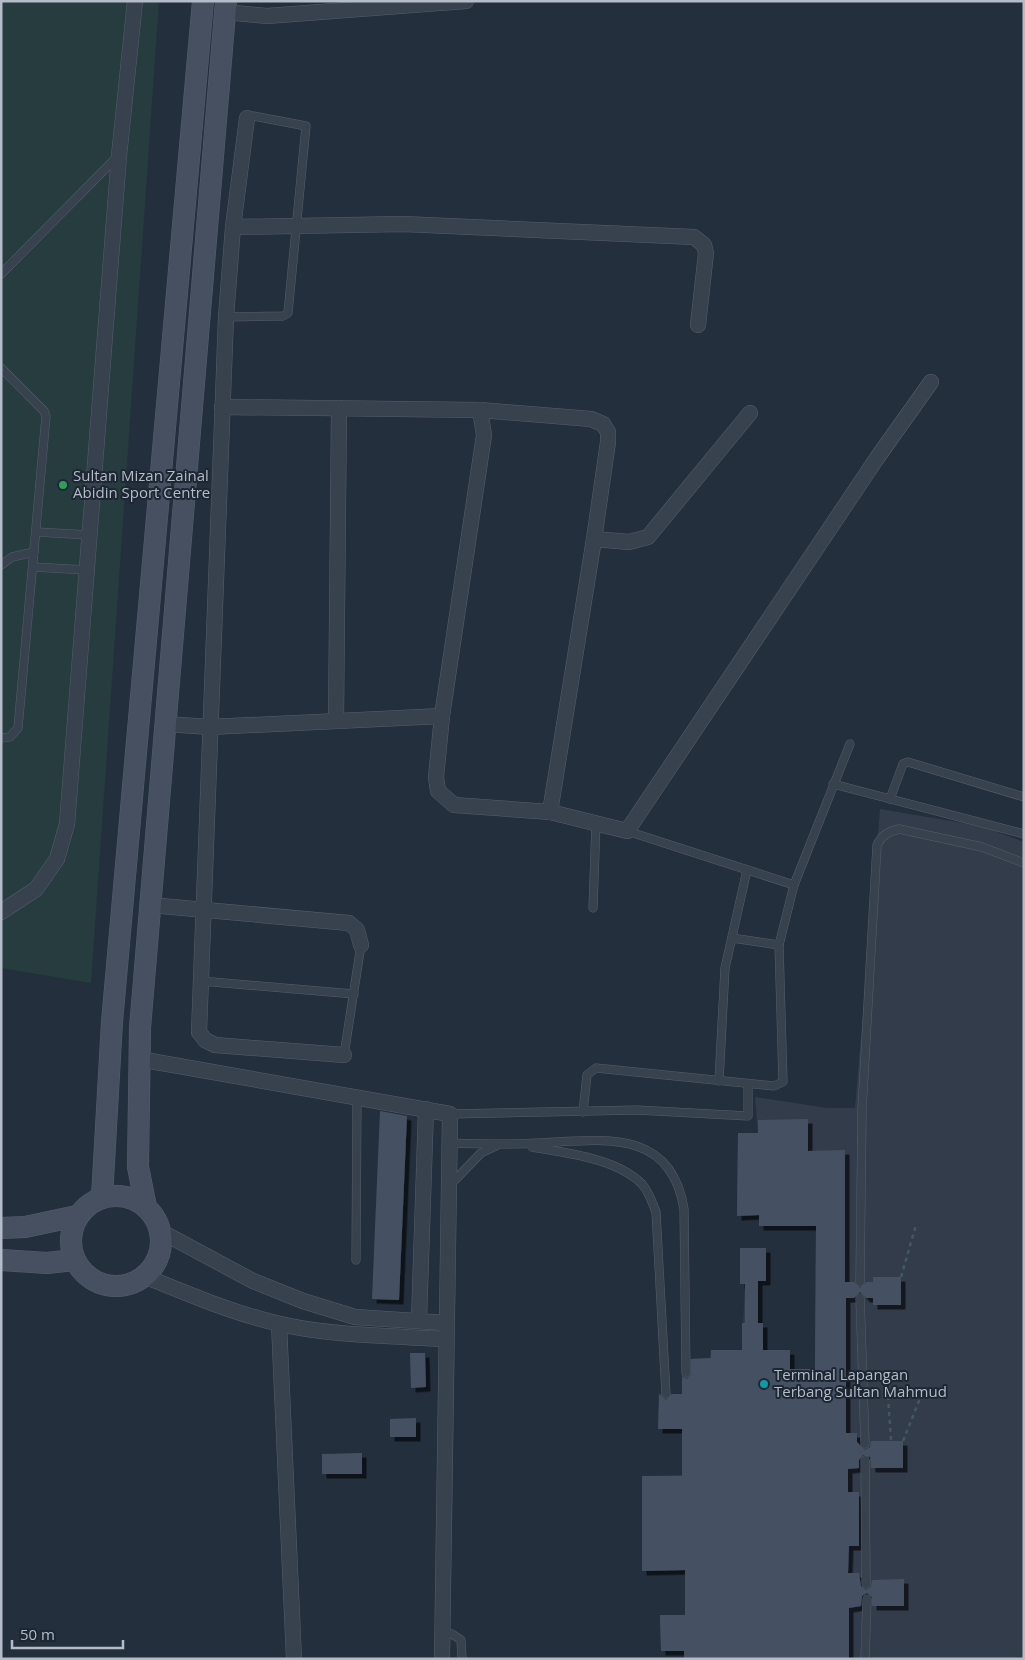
<svg xmlns="http://www.w3.org/2000/svg" width="1025" height="1660" font-family="'Open Sans',sans-serif">
<style>
.airport{fill:#323c4b}
.green{fill:#263c3f}
.building{fill:#455162;filter:url(#shadow)}
.lines{fill:none;stroke-linecap:round;stroke-linejoin:round}
.lane-casing{stroke:#565f6c;stroke-width:9}
.street-casing{stroke:#565f6c;stroke-width:16}
.secondary-casing{stroke:#565f6c;stroke-width:22}
.path{stroke:#44595c;stroke-width:2.5;stroke-dasharray:4 4;stroke-linecap:butt}
.lane{stroke:#38414e;stroke-width:8}
.street{stroke:#38414e;stroke-width:15}
.secondary{stroke:#465061;stroke-width:21}
.leisure-dot{fill:#2e9e5b;stroke:#1d2633;stroke-width:2}
.culture-dot{fill:#0f9aa8;stroke:#1d2633;stroke-width:2}
.labels{text-anchor:middle;stroke-width:4;stroke-linejoin:round;paint-order:stroke}
.poi-label{font-size:15px;fill:#b4bcc9;stroke:#1d2633;text-anchor:start}
</style>
<defs>
<filter id="shadow"><feDropShadow dx="4.5" dy="4.5" stdDeviation="0" flood-color="#0009"/></filter>
</defs>
<rect width="100%" height="100%" fill="#242f3e"/>
<polygon class="airport" points="880,809 981,826 1024,842 1024,1659 684,1659 684,1651 661,1651 660,1615 685,1615 685,1571 642,1571 642,1476 682,1475 682,1429 659,1429 659,1394 682,1394 682,1373 690,1373 690,1359 710,1358 711,1350 742,1350 745,1284 740,1284 740,1248 766,1248 766,1281 758,1281 758,1323 763,1323 763,1350 790,1350 790,1369 815,1369 816,1226 759,1226 759,1216 737,1216 738,1133 758,1133 755,1097 827,1108 855,1108"/>
<polygon class="green" points="1,1 159,1 91,983 1,968"/>
<g class="building">
<polygon points="380,1111 407,1116 399,1300 372,1299"/>
<polygon points="808,1119 808,1151 845,1150 845,1282 854,1282 860,1288 866,1282 873,1282 873,1277 901,1277 901,1305 873,1305 873,1298 866,1298 860,1292 854,1298 846,1298 846,1433 857,1433 857,1442 865,1450 870,1447 871,1441 903,1441 903,1468 871,1468 870,1457 863,1455 859,1460 859,1468 848,1469 848,1492 859,1492 859,1546 849,1546 848,1573 859,1573 861,1586 866,1590 871,1587 872,1580 904,1579 904,1606 872,1606 872,1597 867,1593 862,1596 861,1606 849,1608 849,1659 684,1659 684,1651 661,1651 660,1615 685,1615 685,1570 642,1571 642,1476 682,1476 682,1429 658,1429 659,1394 666,1400 672,1394 682,1394 682,1377 687,1379 691,1375 691,1359 711,1358 711,1350 742,1350 742,1323 745,1323 745,1284 740,1284 740,1248 766,1248 766,1281 758,1281 758,1323 763,1323 763,1350 790,1350 790,1369 815,1369 816,1226 759,1226 759,1215 737,1216 738,1133 758,1133 758,1120"/>
<polygon points="410,1353 425,1353 426,1387 411,1388"/>
<polygon points="416,1418 416,1437 390,1437 390,1419"/>
<polygon points="362,1453 362,1474 322,1474 322,1454"/>
</g>
<g class="lines">
<defs>
<g id="lane">
<polyline points="1,274 117,157"/>
<polyline points="226,317 283,316 288,313 306,126 253,116 247,118"/>
<polyline points="1,368 44,411 46,416 18,728 10,737 1,738"/>
<polyline points="36,532 90,535"/>
<polyline points="1,565 12,557 34,552"/>
<polyline points="33,567 87,570"/>
<polyline points="833,784 1024,834"/>
<polyline points="890,799 903,764 908,762 1024,797"/>
<polyline points="627,831 794,885"/>
<polyline points="593,908 596,823"/>
<polyline points="732,938 779,945"/>
<polyline points="201,981 354,994"/>
<polyline points="344,1055 361,945"/>
<polyline points="719,1081 725,968 747,870"/>
<polyline points="583,1112 587,1075 596,1068 774,1086 783,1082 779,945 794,885 850,744"/>
<polyline points="450,1114 637,1110 748,1116 748,1084"/>
<path d="M450,1143C479,1144 508,1145 538,1143C601,1140 671,1127 684,1209L686,1373"/>
<path d="M532,1147C566,1153 616,1158 642,1184C649,1192 652,1202 656,1212L666,1394"/>
<polyline points="450,1185 481,1153 496,1146"/>
<polyline points="356,1260 357,1098"/>
<path d="M860,1282L862,1110L877,845C881,836 889,831 899,829L982,847L1024,863"/>
<polyline points="860,1298 865,1444"/>
<polyline points="865,1460 866,1584"/>
<polyline points="442,1633 452,1634 461,1640 462,1659"/>
<polyline points="865,1659 867,1599"/>
</g>
<g id="street">
<polyline points="225,12 267,16 466,1"/>
<polyline points="247,118 233,227 226,317 199,1032 205,1040 215,1045 344,1055"/>
<polyline points="233,227 403,224 694,237 704,245 706,253 698,325"/>
<polyline points="222,407 480,410 591,419 603,424 608,432 608,442 594,539 550,812"/>
<polyline points="480,410 484,435 442,716 436,777 438,791 454,805 550,812 627,831 877,458 931,382"/>
<polyline points="594,539 629,542 648,537 750,413"/>
<polyline points="336,721 339,408"/>
<polyline points="166,724 210,727 442,716"/>
<polyline points="150,905 349,923 357,930 361,945"/>
<polyline points="1,912 36,889 57,859 67,824 119,156 135,1"/>
<polyline points="139,1059 450,1114 442,1659"/>
<polyline points="160,1231 253,1281 303,1301 355,1317 447,1323"/>
<path d="M144,1276C188,1294 230,1312 276,1323C328,1336 393,1336 446,1339"/>
<polyline points="419,1320 426,1109"/>
<polyline points="279,1324 294,1659"/>
</g>
<g id="secondary">
<circle cx="116" cy="1241" r="45"/>
<polyline points="102,1197 112,1022 203,1"/>
<polyline points="146,1207 138,1167 140,1028 226,1"/>
<polyline points="1,1228 25,1227 77,1216"/>
<polyline points="1,1260 47,1263 74,1260"/>
</g>
</defs>
<use href="#lane" class="lane-casing"/>
<use href="#street" class="street-casing"/>
<use href="#secondary" class="secondary-casing"/>
<g class="path">
<polyline points="901,1277 916,1225"/>
<polyline points="888,1396 891,1440"/>
<polyline points="903,1441 923,1391"/>
</g>
<use href="#lane" class="lane"/>
<use href="#street" class="street"/>
<use href="#secondary" class="secondary"/>
</g>
<circle class="leisure-dot" cx="63" cy="485" r="5"/>
<circle class="culture-dot" cx="764" cy="1384" r="5"/>
<g class="labels">
<g class="poi-label">
<text x="73" y="481">Sultan Mizan Zainal<tspan x="73" dy="17">Abidin Sport Centre</tspan></text>
<text x="774" y="1380">Terminal Lapangan<tspan x="774" dy="17">Terbang Sultan Mahmud</tspan></text>
</g>
</g>
<rect width="1025" height="1660" fill="none" stroke="#b4bcc9" stroke-width="5"/>
<path d="M12 1640v8h111v-8" fill="none" stroke="#b4bcc9" stroke-width="2.5"/>
<text x="20" y="1640" font-size="15" fill="#b4bcc9" stroke="#1d2633" stroke-width="4" paint-order="stroke">50 m</text>
</svg>
